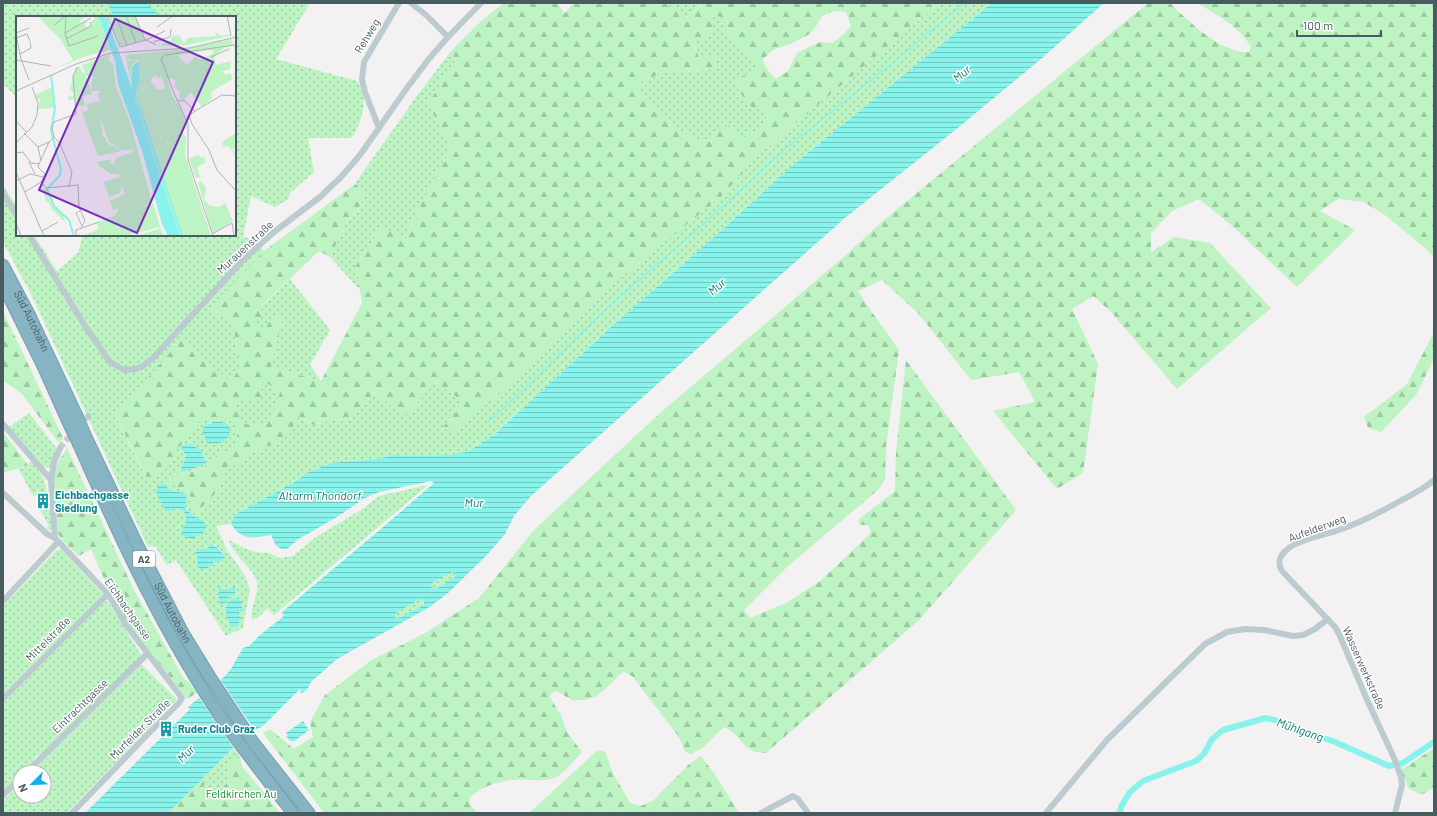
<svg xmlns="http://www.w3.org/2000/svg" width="1437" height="816" font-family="Barlow,sans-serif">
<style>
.green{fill:url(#green-dots);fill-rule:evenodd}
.forest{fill:url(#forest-firs);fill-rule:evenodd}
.water{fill:url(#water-rules);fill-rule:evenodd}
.pier{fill:#f4f1f2}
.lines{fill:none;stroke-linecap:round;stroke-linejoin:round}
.stream{stroke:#88f3eb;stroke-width:1.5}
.canal{stroke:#88f3eb;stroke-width:6}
.street-tunnel{stroke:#c9ccce;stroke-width:6;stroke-dasharray:6 3;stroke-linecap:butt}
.highway-casing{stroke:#71a0af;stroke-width:13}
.street{stroke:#bbcbcf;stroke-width:6}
.highway{stroke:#86b4c3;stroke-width:11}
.highway-bridge-casing{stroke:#71a0af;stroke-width:13;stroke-linecap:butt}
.highway-bridge{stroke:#86b4c3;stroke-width:11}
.labels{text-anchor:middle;stroke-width:3;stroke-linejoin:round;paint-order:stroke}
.shield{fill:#fff;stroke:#7e8c90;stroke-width:1}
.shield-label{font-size:10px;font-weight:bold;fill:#475b60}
.street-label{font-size:11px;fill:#475b60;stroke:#fff}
.culture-label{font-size:11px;font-weight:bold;fill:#0d838f;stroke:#fff;text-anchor:start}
.park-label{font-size:11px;fill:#11892b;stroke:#fff}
.water-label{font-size:12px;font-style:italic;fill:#077e76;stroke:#fff}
.inset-river{fill:none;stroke:#88f3eb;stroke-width:2}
.inset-road{fill:none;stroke:#afb5b8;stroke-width:1}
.view{fill:#7b2cbf;fill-opacity:0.15;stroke:#7b2cbf;stroke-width:2}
.inset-edge{fill:none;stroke:#475b60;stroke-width:2}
</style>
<defs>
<pattern id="green-dots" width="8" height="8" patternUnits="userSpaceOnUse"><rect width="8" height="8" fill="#bef3c3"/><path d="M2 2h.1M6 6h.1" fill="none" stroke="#9cc8a2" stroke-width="1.8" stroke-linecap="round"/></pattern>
<pattern id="forest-firs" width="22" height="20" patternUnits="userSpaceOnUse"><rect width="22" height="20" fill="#bef3c3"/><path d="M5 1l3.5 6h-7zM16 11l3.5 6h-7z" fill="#9cc8a2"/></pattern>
<pattern id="water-rules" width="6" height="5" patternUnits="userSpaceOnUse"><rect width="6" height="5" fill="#88f3eb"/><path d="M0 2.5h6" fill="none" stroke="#71c8c2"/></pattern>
</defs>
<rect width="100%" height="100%" fill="#f4f1f2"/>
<g class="green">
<path d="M3,3H310L276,59L357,81C370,98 362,121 352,138H308L314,172L290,193L288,199L275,207L251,196L243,237L253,239L264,251L209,309L233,323L240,367L231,382L138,390L115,415L136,458L149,482L192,431L199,420L213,418L226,422L234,420L237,425V441L229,450L216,455L207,466L188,473L173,475L169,482L175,486L186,490L198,511L207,501L218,491L224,472L252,453L261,449L297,417L314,425L332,420L351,419L375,392L400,414L435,382L464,402L442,428L492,400L625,274L723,195L756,157L939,3H992L793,165L704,246L611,327L494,435L469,451L451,455L413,456L394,455L376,459L331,463L307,473L293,483L238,513L233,518L231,524L216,526L227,550L244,574L250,589L243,628L226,636L176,560L167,565L155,546L148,547L31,294L3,242V185L17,207V235H34L57,271L78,253L83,235H235V17H17V97L3,84ZM214,421L226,423L213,445L207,425ZM182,446L203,465L182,464L185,459L186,456C182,453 180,451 182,446ZM167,487L172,491L185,493L187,500L185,507L190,513L199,517L186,523V514L180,509L174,508ZM215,544L224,555L214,562L197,565L198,558L195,552L208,548ZM235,598L239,605L236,614L241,617L228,616L225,609C227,603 229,600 235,598Z"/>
<polygon points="664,3 700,3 701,5 687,17"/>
<polygon points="712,13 725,19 745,54 761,64 754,72 737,79 739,91 768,113 762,128 740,138 729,126 706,141 694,138 668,124 636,84 661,73 714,69 711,55 700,61 694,43"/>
<polygon points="452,50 455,61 428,104 451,149 410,225 405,242 383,226 356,265 360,290 330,257 346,224 360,207 361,188 355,184 361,175 416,97"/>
<polygon points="290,279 330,330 310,365 321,381 271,367 264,333 250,323 262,317 261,307"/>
<polygon points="264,380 280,392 276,407 264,426 245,424 234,408 240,396 264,396 259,386"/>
<polygon points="29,413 57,449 50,467 49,468 41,466 9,427"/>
<path d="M30,462H32C41,473 46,480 47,495L33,496L18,468L28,466Z"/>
<path d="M428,485L274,615L267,608L259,617L252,620C249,607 260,594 257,583C254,568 230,553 229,539C238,545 246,550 257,552C269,554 266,550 278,558L293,556L316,537L364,508L379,496Z"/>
<polygon points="48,503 50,503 52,529 49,530 46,528 49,526 37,504"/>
<polygon points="483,544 488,544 488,547 477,553 468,560 465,559 464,554"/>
<polygon points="57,550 62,550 104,595 3,696 3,606"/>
<polygon points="453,572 456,574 455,577 436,589 431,587 432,583"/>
<polygon points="420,599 424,601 424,605 401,617 396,618 395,616 396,613"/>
<polygon points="105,601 108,602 142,656 40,756 37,756 34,759 34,762 25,772 20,772 20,777 3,794 3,704"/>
<polygon points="141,664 177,699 67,813 3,813 3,801 20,784 20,796 44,796 44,772 32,772"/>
<polygon points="234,748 240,757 228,767 228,780 220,793 207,796 202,790 207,780 205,775"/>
</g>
<g class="forest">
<path d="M504,3H556L565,13L573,3H664L687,17L701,6L700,3H939L756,157L723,195L625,274L492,400L452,432L442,428L464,402L435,382L408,414H400L375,392L351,419L332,420L314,425L297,417L290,434L277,442L252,453L224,472L218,491L207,501L199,511H193L189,507L191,497C185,489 177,488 169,482L173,475C184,474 196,472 206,466C210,463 213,458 217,455C220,453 225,453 229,450C238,443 240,429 234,420L226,422L213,418L199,420L192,431L182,443L164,470L149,482L115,415L181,340L231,382L240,367L233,323L209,309L264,251L355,184C376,197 352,213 345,226C340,236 335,247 330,257L319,251L261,306L262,317L251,323L264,332L271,318L283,317L271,367L321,381L362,303L356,265L383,226L405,241L410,225L451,149L428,104L455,61L452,50L481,21ZM834,11L846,12L851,26L843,35L832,43L820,42L797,53L788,71L776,79L766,68L763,59L773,50L790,44L808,35L813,31L822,16ZM713,14L725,19L726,37L745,54L761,64L754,72L737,78L739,91L750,106L768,114L762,128L741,138L729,126H719L716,134L706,141L694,138L668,124L637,84L661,73L714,69L718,65L715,56L711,55L700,60L694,44L714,31ZM264,381L280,392L276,407L264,426L245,424L234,408L240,396L249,400L264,397L259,386Z"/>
<path d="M1148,3H1170C1188,21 1222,54 1249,52L1251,47C1240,27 1216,14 1197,3H1432L1434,6V257L1426,249L1385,215L1364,202L1338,199L1320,211L1355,230L1297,287L1230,224L1199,199L1172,211L1151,233V252L1174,237L1210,243L1271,308L1177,389L1111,312L1093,296L1072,309L1098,364L1083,473L1057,489L993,411L1035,402L1019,372L971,380L918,313L882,280L858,291L869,308L899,350L886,446L885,479L879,489L787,567L744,610L750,618L788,602L820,581L868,536L871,531L868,525H859V519L895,491L896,451L906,360L1016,510L918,621L766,753C741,753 743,735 724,727L701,749L691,754L685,752L679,737L632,676L623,672C609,683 601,699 582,700C579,700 575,701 572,700C567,698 562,693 556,691L550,695L552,701L561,715L567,732L582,752C575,759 566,771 558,776C546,783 528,779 515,780C501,780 488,785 477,792C464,799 470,806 478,813H324L263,733L270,729L294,749L313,737L310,722L325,695L370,661L427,632L479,598L534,530L659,414L839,261L884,220Z"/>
<polygon points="3,311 63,438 59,443 22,394 3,380"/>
<polygon points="1433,334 1434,334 1434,359 1416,395 1381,432 1368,428 1364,417 1407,384"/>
<polygon points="3,432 28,465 3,473"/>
<polygon points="67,448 134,590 184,679 189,682 197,693 187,699 127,622 109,590 91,549 79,556 63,541 58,534 53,477 56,465"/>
<polygon points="1434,748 1434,788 1421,795 1408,788 1401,770"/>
<polygon points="598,750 605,752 614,775 630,803 641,806 654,800 688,765 701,756 714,773 739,813 529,813"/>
<polygon points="240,757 242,766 280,813 168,813 205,775 207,780 202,790 207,796 220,793 228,780 228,767"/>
</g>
<g class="water">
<path d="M108,3H147C151,9 157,11 160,17H113Z"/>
<path d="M992,3H1104L1041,59L959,127L845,218L531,496L514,516L505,534L487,555L447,594L428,608L337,659L311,682L307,690L302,693L300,692L301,688L264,725L256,730L231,750L168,813H85L190,709L188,707L225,676L231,669L243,648L249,646L260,635L284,616L282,612L382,528L434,483L431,481L379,492L365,498L337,517L297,540L287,549H282L276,546L271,535C253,538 242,541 231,524L233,518L238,513L293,483L307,473L331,463L376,459L394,455L413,456L451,455L469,451L494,435L611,327L704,246L793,165ZM453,572L456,574L455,577L436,589L431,587L432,583ZM420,599L424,601V605L401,617L396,618L395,616L396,613Z"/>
<path d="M214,421L226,423L230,428C231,441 219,446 207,443L202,430L205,425L210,424Z"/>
<path d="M188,444C197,445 206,454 205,464L182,472L181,469L186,456L181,449L182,446Z"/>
<path d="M160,484H163L172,491L185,493L187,500L185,508L190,513L204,521L206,529L203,533L192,539L184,537L181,531L186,523V514L180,509L174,508L172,511L166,510C160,501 152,493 160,484Z"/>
<path d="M211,544C216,545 223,553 225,558L222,561L213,562V565L205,569H200L197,565L198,558L195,552L199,550L208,548Z"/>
<polygon points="219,587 224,590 235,587 235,595 233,596 229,595 228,599 222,605 220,604 219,600"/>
<path d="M235,598L240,600L242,604L240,605L242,607V611L236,614L241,617L238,626L234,627H231C227,616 220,603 235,598Z"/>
<polygon points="303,721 309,730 293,742 291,740 290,741 286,736 288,735 286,733"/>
</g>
<polygon class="pier" points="219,678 256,732 235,750 198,696"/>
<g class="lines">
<polyline class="stream" points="488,422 519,394 608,307 708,220 784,150 890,65 964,3"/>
<polyline class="canal" points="1119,813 1122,805 1130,792 1143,781 1196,761 1204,754 1212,739 1223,730 1266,718 1282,722 1300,730 1335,742 1389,766 1403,763 1434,742"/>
<polyline class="street-tunnel" points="60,448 73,432"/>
<defs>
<g id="highway">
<path id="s1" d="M3,265L29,314L77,416"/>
<polyline points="3,285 43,366 69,424"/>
<path id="s2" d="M86,437L137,544L183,633L210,677L253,742L309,813"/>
<path d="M79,445C120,538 163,632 220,716C243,750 268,781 293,813"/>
</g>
</defs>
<use href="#highway" class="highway-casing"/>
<g class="street">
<polyline points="411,3 426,15 448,37"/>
<polyline points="379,128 365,92 362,80 364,62 399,3"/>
<polyline points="3,193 17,216"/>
<polyline points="29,235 85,326 110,362 124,370 136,369 143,366 153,358 243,260 274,232 320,197 342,176 360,155 407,88 428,60 448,37 481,3"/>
<polyline points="87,418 88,416"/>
<polyline points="3,424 51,480"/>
<polyline points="60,448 54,462 51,480 55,538 108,594 126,625 182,698 179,703 148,734 72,813"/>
<polyline points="3,493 47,534 55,538"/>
<polyline points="3,601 58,542"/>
<polyline points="3,699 108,594"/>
<polyline points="27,772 147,654"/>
<polyline points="3,795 20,779"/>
<polyline points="761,813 793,796 798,799 808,813"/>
<polyline points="1046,813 1107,740 1205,644 1227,632 1245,629 1264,630 1293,636 1303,635 1315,629 1328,619"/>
<path d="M1395,813L1402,785L1401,777L1395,760L1368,702L1340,636L1335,627L1282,571C1276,561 1281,554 1289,548C1300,539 1322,536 1336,531C1358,524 1379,513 1400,501C1412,495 1424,489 1434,480"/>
</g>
<use href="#highway" class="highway"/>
<defs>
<g id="highway-bridge">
<polyline points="77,416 86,437"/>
<polyline points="69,424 79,445"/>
</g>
</defs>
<use href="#highway-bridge" class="highway-bridge-casing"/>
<use href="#highway-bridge" class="highway-bridge"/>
</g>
<defs>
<symbol id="building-bare" viewBox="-9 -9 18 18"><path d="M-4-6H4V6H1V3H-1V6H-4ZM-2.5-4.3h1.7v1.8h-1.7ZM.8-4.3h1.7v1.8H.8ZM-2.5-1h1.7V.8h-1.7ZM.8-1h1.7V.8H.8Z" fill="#0f9aa8" stroke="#fff" stroke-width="2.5" paint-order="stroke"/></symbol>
</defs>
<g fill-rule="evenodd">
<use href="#building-bare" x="32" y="490" width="22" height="22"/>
<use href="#building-bare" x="155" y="718" width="22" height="22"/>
</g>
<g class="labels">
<rect class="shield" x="133" y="551" width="22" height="16" rx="3"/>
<g class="shield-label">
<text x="144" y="563">A2</text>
</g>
<g class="street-label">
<text transform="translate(367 36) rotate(-59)" y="4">Rehweg</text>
<text transform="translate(245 247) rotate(-43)" y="4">Murauenstraße</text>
<text dy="4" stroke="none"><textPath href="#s1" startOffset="63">Süd Autobahn</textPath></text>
<text transform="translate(1317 528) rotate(-20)" y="4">Aufelderweg</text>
<text transform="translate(128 609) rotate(55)" y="4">Eichbachgasse</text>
<text dy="4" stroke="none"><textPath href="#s2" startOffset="196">Süd Autobahn</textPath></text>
<text transform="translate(48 639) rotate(-45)" y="4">Mittelstraße</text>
<text transform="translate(1364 668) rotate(66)" y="4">Wasserwerkstraße</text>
<text transform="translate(80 706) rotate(-44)" y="4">Eintrachtgasse</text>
<text transform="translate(140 729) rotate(-45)" y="4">Murfelder Straße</text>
</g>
<g class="culture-label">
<text x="55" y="499">Eichbachgasse<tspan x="55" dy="13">Siedlung</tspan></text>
<text x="178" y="733">Ruder Club Graz</text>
</g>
<g class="park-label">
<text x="241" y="798">Feldkirchen Au</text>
</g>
<g class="water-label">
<text transform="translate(962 74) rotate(-41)" y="4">Mur</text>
<text transform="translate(717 287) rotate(-41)" y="4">Mur</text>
<text x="320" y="500">Altarm Thondorf</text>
<text x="474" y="507">Mur</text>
<text transform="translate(1300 730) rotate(19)" y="4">Mühlgang</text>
<text transform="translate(186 754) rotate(-45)" y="4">Mur</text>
</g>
</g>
<g transform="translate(16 16)">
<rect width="220" height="220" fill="#f4f1f2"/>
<path d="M92,0H100L110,28L104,30ZM101,0H109L120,27L111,28ZM110,0H119L128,24L120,27ZM216,23L217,29L208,32L198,41L200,49L215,45L214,53L207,55L209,59L214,57L217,63L198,74L195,78L196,82L186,91L175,76L168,84L163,82L164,76L158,70L160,65L156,62L153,64L139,53L147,49L141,38L132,41L136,47L134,52L131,49V41L125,42L131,59L128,66L130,70L126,72L128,78L124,80L121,77L159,194H165L161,202L169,220H164L119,82L124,61L122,44L113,45L109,39L160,34ZM197,34V38L183,44L180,40L171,49L161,39ZM110,43L120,45L115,51L116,71ZM37,71L38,92L22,93L24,83H21L19,79ZM149,72L156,79L167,97L155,92L146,81L143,74ZM153,117L151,128L155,126L157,130L149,133L148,130L142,132V123ZM220,117V130L216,133L220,140H219L215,133L211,130L207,131L206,126ZM87,211L93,216V220H66Z" fill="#bef3c3" fill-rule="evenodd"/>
<path d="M25,0H73L63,5L64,7L71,5L69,8L71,12L76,9L74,6L79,3L78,0H82L94,34L67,41L37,54L57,44L44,23L23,2ZM199,16L205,20L213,18L214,20L170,29L141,30L154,25L158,17V20L163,19L168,27L172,22L200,20ZM95,38L92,44L97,48L100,71L113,103L136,186L124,192L137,187L144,211L107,220H93V216L88,217L87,211L82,213L81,206L98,200L102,195L101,192L97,195L94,185L109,178L106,170L104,177L93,181L88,166L103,161V158H95L83,150L82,146L95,143L94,148H98L100,142L116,136L117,133L107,135L93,126L84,102L87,121H89L91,127L106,135L82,140L66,97L72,94L71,88L84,85L82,79L85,75H76L75,71L77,60H70L76,78L67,80L69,89L60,91L59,83L52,84L53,80L60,79L54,74L59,52L64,50L65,55L70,59L66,49ZM131,38H141L147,49L139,54L146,57L149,55L156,79L149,72L145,59L144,63L139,59L134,64L141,73L146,74L150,80L147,82L155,92H162L169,102L171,111L165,113L170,122L169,139L195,220H169L161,202L164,194H159L121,77L124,80L128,78L126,73L130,70L128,66L131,59L125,43L130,41L133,52L136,47ZM153,117L151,127L155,126L157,130L149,133L148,130L142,131L144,121ZM182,139L186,142L188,139L189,147L181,151L184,161L180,162L173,143ZM185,165L190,172L188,183L194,190L203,191L191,199L182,166ZM31,172L34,185L47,200L50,207L35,192L33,186H30L27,173ZM144,212L148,220H119L140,214Z" fill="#bef3c3" fill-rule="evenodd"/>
<path d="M209,187L217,205L197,217L191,199Z" fill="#bef3c3"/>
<path d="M82,0H90L116,72V51L121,46L123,47L124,61L119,82L164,220H152L146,208L126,135L102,68L99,45Z" fill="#88f3eb"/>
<path class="inset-river" d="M35,59L39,92L35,115L45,153L44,159L31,173L38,190L53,204L58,220M121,82L166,220"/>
<path class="inset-road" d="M50,0L49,17L53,30L82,20M91,0L104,31L130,24L140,29M100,0L111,29M110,0L120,27M119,0L129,24M211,0L215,20M38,9L50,0M141,11L157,0M0,17L13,12M49,17L75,2M0,19L5,43L13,64M0,22L11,18L14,25M50,23L75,10L74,6M130,24L149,15M137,26L154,21L155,13M4,38L15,32L14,26M195,41L213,33M0,44L35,50M0,75L60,48L95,37L174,32L220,21M161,84L169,85L179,95L206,79L220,80M179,95L173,100L176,108L193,134L201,154L220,175M0,105L10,116M8,117L22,131M0,127L16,111L21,99L22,87L16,71M22,131L25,145M22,131L33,126M0,137L7,136L15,147L23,148M13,146L19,158M23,148L33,126L38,121M0,156L28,220M0,165L14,158L27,161M25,166L30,172L62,169L63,191L69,205L65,212M53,171L56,156L43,126L38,121L36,111L38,106L60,98L57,60L62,51M9,176L25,166L29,158L22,151L23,148M65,194L60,197L66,210M0,207L5,220M216,207L218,220M26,215L42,206M196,218L216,207M60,220V214L83,206M197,220L172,144V108L158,77L145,43L149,39L219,29"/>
<path class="view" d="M99,3L197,46L121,217L23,174Z"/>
<rect width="220" height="220" class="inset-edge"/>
</g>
<rect width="1437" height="816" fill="none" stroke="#475b60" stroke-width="8"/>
<g transform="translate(32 784) rotate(246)"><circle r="19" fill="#ffffff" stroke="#b5bdbf"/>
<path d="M0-3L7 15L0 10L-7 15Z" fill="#0cb1f2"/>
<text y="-6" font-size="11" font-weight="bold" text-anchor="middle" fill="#475b60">N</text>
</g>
<path d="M1297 30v6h84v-6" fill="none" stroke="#475b60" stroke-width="2"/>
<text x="1303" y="30" font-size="12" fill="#475b60" stroke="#ffffff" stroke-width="3" paint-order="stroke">100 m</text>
</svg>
